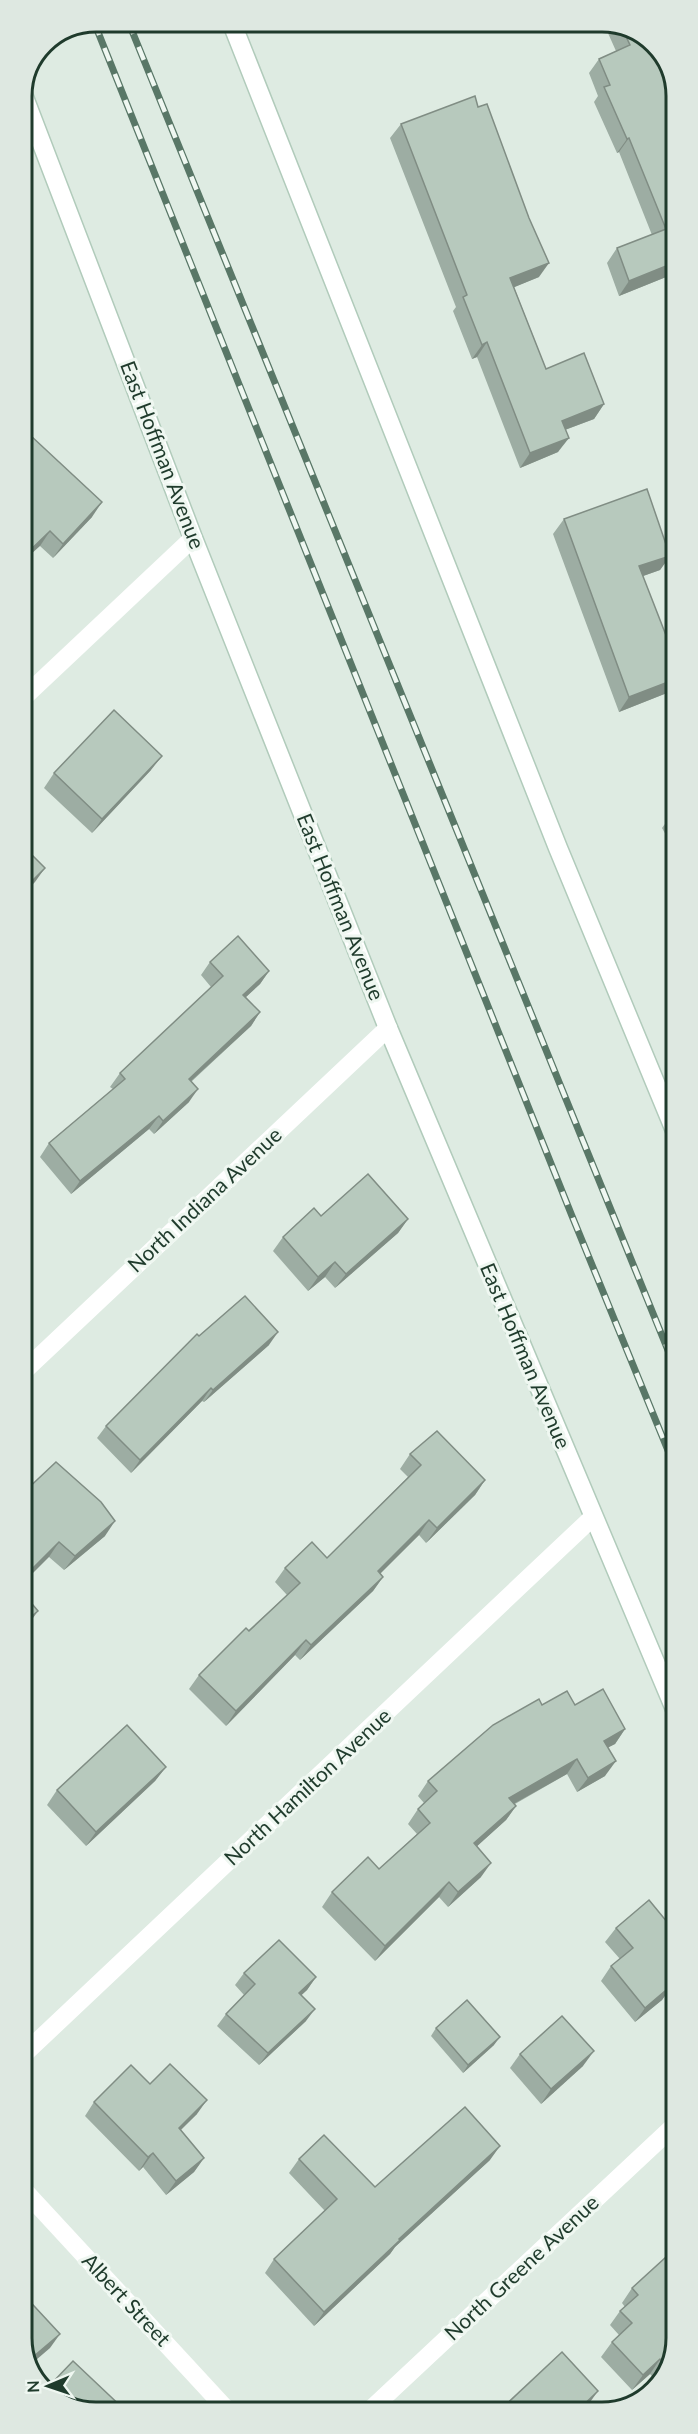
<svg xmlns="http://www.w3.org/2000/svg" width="698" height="2434" font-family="Lato,sans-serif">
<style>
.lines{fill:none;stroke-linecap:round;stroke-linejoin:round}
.secondary-casing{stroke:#b1cbbb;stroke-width:21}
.street{stroke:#fff;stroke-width:18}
.secondary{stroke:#fff;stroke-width:18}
.rail-casing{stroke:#597767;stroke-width:7}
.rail{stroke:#eff7f1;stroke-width:4.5;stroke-dasharray:14;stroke-linecap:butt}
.wall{fill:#9dada3}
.shaded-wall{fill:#808d84}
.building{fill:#b7c9bd;stroke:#808d84;stroke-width:1.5}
.labels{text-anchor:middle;stroke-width:6;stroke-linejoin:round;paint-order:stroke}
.street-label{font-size:21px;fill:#1f3b2c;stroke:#eff7f1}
.rim{fill:none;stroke:#1f3b2c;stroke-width:3}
</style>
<rect width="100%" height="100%" fill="#deebe2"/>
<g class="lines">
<defs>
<g id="secondary">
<polyline points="231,21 558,848 676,1133"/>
<polyline points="22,92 193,538 388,1028 677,1714"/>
</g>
</defs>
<use href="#secondary" class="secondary-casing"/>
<g class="street">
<polyline points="21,700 193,538"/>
<polyline points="22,1373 388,1028"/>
<polyline points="22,2056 593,1517"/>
<polyline points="22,2188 229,2412"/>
<polyline points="368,2412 677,2123"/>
</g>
<use href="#secondary" class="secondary"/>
<defs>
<g id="rail">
<polyline points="128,21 676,1370"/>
<polyline points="94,22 572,1216 676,1470"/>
</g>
</defs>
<use href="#rail" class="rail-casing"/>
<use href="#rail" class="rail"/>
</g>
<g class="wall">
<polygon points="603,22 612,22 652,40 669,95 676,109 676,273 619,296 607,263 617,248 652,235 619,152 617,153 594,102 598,96 589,73 599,59 616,51"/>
<polygon points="401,124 539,277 514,287 546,369 604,404 594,419 565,430 558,452 520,468 477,357 472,359 453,311 456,307 390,138"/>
<polygon points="21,445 92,517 53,558 40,546"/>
<polygon points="564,519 670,556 660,570 643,576 672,691 619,712 553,534"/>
<polygon points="151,770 92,833 44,788 54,773"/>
<polygon points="676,811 676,853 662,828 673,813"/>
<polygon points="210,962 269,971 260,984 246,997 260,1012 251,1026 191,1082 189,1102 154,1134 149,1129 71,1194 40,1157 49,1143 113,1089 110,1087 120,1073 211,987 201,975"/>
<polygon points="321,1216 408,1219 398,1233 335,1288 325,1277 308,1291 273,1251 283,1237"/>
<polygon points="199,1336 269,1345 204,1402 202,1401 131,1473 97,1438 106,1426"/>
<polygon points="410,1454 485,1480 475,1495 426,1543 419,1535 380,1573 383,1577 373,1591 300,1660 295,1655 226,1726 189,1689 199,1675 287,1595 275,1582 285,1568 327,1558 408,1477 400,1469"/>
<polygon points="22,1494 105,1536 64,1570 49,1557"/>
<polygon points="542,1705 575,1705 625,1729 615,1744 608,1747 605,1776 577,1792 567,1774 515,1804 516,1806 506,1820 477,1846 481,1877 448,1907 439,1897 375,1961 322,1907 332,1892 379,1869 417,1834 408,1824 418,1809 424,1803 418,1796 428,1781"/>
<polygon points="166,1767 155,1781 86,1846 47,1805 57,1790"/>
<polygon points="616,1928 677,1982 671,1987 662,2000 635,2022 601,1981 611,1966 620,1959 605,1942"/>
<polygon points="244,1973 316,1977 307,1990 301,1995 306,2021 259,2065 217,2026 226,2014 244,1995 235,1985"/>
<polygon points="436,2028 494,2045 463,2073 431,2036"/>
<polygon points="520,2054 583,2066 541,2104 510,2068"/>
<polygon points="150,2084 197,2114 181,2130 204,2158 194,2172 166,2195 143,2167 139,2171 85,2116 94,2102"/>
<polygon points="299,2159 375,2187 490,2160 395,2247 390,2254 314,2326 265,2273 274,2259 325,2211 289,2173"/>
<polygon points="632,2288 677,2339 662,2384 660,2385 650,2374 632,2390 601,2357 612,2342 619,2335 610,2325 620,2311 625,2307 622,2303"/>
<polygon points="51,2384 90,2413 46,2395 45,2393"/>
</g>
<g class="shaded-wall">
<polygon points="676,83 676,93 655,101 666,87"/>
<polygon points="629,138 619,152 617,153 627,139"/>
<polygon points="676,262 676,273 619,296 629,281"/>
<polygon points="549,263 539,277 500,293 510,278"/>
<polygon points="487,342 477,357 472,359 482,345"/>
<polygon points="604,404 594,419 551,435 562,421"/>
<polygon points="569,438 558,452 520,468 530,453"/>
<polygon points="102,502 92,517 53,558 63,544"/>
<polygon points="50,531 40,546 21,563 21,559"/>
<polygon points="670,556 660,570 629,581 639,566"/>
<polygon points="676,679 676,685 672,691 619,712 629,697"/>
<polygon points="162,756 151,770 92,833 102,819"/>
<polygon points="45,868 35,882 22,896 22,891"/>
<polygon points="269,971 260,984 234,1008 243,995"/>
<polygon points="260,1012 251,1026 179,1092 189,1079"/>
<polygon points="198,1089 189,1102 154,1134 163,1121"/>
<polygon points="159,1116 149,1129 71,1194 80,1181"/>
<polygon points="408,1219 398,1233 335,1288 346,1274"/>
<polygon points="335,1262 325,1277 308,1291 318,1277"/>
<polygon points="278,1332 269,1345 204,1402 213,1390"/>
<polygon points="211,1388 202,1401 131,1473 140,1460"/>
<polygon points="485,1480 475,1495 426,1543 437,1528"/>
<polygon points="429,1520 419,1535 368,1586 378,1571"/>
<polygon points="115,1521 105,1536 64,1570 75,1556"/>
<polygon points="59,1542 49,1557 22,1584 22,1579"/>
<polygon points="383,1577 373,1591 300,1660 311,1645"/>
<polygon points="38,1611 28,1625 22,1630 22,1624"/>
<polygon points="306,1640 295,1655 226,1726 236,1711"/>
<polygon points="625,1729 615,1744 594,1755 604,1741"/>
<polygon points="577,1759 567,1774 499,1812 509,1798"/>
<polygon points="616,1761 605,1776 577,1792 588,1778"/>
<polygon points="166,1767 155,1781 86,1846 96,1832"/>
<polygon points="516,1806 506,1820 464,1858 474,1843"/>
<polygon points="491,1863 481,1877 448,1907 458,1892"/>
<polygon points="449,1882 439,1897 375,1961 385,1946"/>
<polygon points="677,1976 677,1982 671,1987 662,2000 635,2022 645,2008 670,1982"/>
<polygon points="316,1977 307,1990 290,2006 299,1993"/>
<polygon points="315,2009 306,2021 259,2065 268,2053"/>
<polygon points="500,2037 494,2045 463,2073 468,2065"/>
<polygon points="594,2051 583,2066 541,2104 551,2089"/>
<polygon points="207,2100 197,2114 169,2141 179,2128"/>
<polygon points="500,2146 490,2160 395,2247 390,2254 314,2326 324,2312 399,2239"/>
<polygon points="153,2153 143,2167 139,2171 148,2157"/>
<polygon points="204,2158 194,2172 166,2195 176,2181"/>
<polygon points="60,2334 50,2348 29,2366 27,2362"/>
<polygon points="660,2359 650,2374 632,2390 643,2375"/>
<polygon points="598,2391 588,2405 582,2412 576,2412"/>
</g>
<g class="building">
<polygon points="621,26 652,40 676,80 676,83 666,87 676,109 676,262 629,281 617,248 666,229 629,138 627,139 604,87 610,85 599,59 630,45"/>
<polygon points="475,96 478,107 487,104 529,218 549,263 510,278 546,369 584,353 604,404 562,421 569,438 530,453 487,342 482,345 463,297 467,295 401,124"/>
<polygon points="30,435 102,502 63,544 50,531 21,559 21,445"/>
<polygon points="647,489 670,556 639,566 676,661 676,679 629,697 564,519"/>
<polygon points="114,710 162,756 102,819 54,773"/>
<polygon points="676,811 676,820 673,813"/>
<polygon points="21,844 45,868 22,891"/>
<polygon points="238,936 269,971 243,995 260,1012 189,1079 198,1089 163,1121 159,1116 80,1181 49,1143 125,1079 120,1073 223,976 210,962"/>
<polygon points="368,1174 408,1219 346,1274 335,1262 318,1277 283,1237 314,1208 321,1216"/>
<polygon points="22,1225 28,1231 22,1237"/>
<polygon points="245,1296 278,1332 213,1390 211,1388 140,1460 106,1426 197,1334 199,1336"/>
<polygon points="437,1431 485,1480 437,1528 429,1520 378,1571 383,1577 311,1645 306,1640 236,1711 199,1675 246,1628 249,1631 300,1583 285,1568 312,1542 327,1558 421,1465 410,1454"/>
<polygon points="56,1462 101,1502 115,1521 75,1556 59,1542 22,1579 22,1494"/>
<polygon points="22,1592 38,1611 22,1624"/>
<polygon points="603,1689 625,1729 604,1741 616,1761 588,1778 577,1759 509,1798 516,1806 474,1843 491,1863 458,1892 449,1882 385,1946 332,1892 368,1857 379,1869 430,1823 418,1809 437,1791 428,1781 493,1725 539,1699 542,1705 567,1691 575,1705"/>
<polygon points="127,1725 166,1767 96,1832 57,1790"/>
<polygon points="649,1900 677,1934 677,1976 670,1982 672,1985 645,2008 611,1966 633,1948 616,1928"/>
<polygon points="279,1940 316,1977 299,1993 315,2009 268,2053 226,2014 255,1984 244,1973"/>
<polygon points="467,2000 500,2037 468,2065 436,2028"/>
<polygon points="562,2016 594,2051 551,2089 520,2054"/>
<polygon points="170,2064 207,2100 179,2128 204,2158 176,2181 153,2153 148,2157 94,2102 131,2065 150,2084"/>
<polygon points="465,2107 500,2146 399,2239 400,2240 324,2312 274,2259 337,2199 299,2159 324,2135 375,2187"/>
<polygon points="677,2247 677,2339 667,2367 660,2359 643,2375 612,2342 632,2323 620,2311 638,2295 632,2288"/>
<polygon points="22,2293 60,2334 27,2362 22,2354"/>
<polygon points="562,2352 598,2391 576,2412 498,2412"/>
<polygon points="73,2361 128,2413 90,2413 75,2407 51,2384"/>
</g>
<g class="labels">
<g class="street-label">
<text transform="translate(162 455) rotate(69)" y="7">East Hoffman Avenue</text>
<text transform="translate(340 907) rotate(68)" y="7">East Hoffman Avenue</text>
<text transform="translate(205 1200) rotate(-43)" y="7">North Indiana Avenue</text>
<text transform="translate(525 1356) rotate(67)" y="7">East Hoffman Avenue</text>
<text transform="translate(308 1787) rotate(-43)" y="7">North Hamilton Avenue</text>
<text transform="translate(522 2268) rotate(-43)" y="7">North Greene Avenue</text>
<text transform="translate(126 2300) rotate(47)" y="7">Albert Street</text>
</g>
</g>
<path d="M0 0H698V2434H0ZM96 32H602A64 64 0 0 1 666 96V2338A64 64 0 0 1 602 2402H96A64 64 0 0 1 32 2338V96A64 64 0 0 1 96 32Z" fill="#dee8e1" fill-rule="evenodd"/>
<path class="rim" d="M96 32H602A64 64 0 0 1 666 96V2338A64 64 0 0 1 602 2402H96A64 64 0 0 1 32 2338V96A64 64 0 0 1 96 32Z"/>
<g transform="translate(48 2386) rotate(268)" stroke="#eff7f1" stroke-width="4.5" paint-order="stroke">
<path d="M0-4.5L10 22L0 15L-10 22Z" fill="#1f3b2c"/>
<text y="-9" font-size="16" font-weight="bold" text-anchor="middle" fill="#1f3b2c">N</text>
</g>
</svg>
